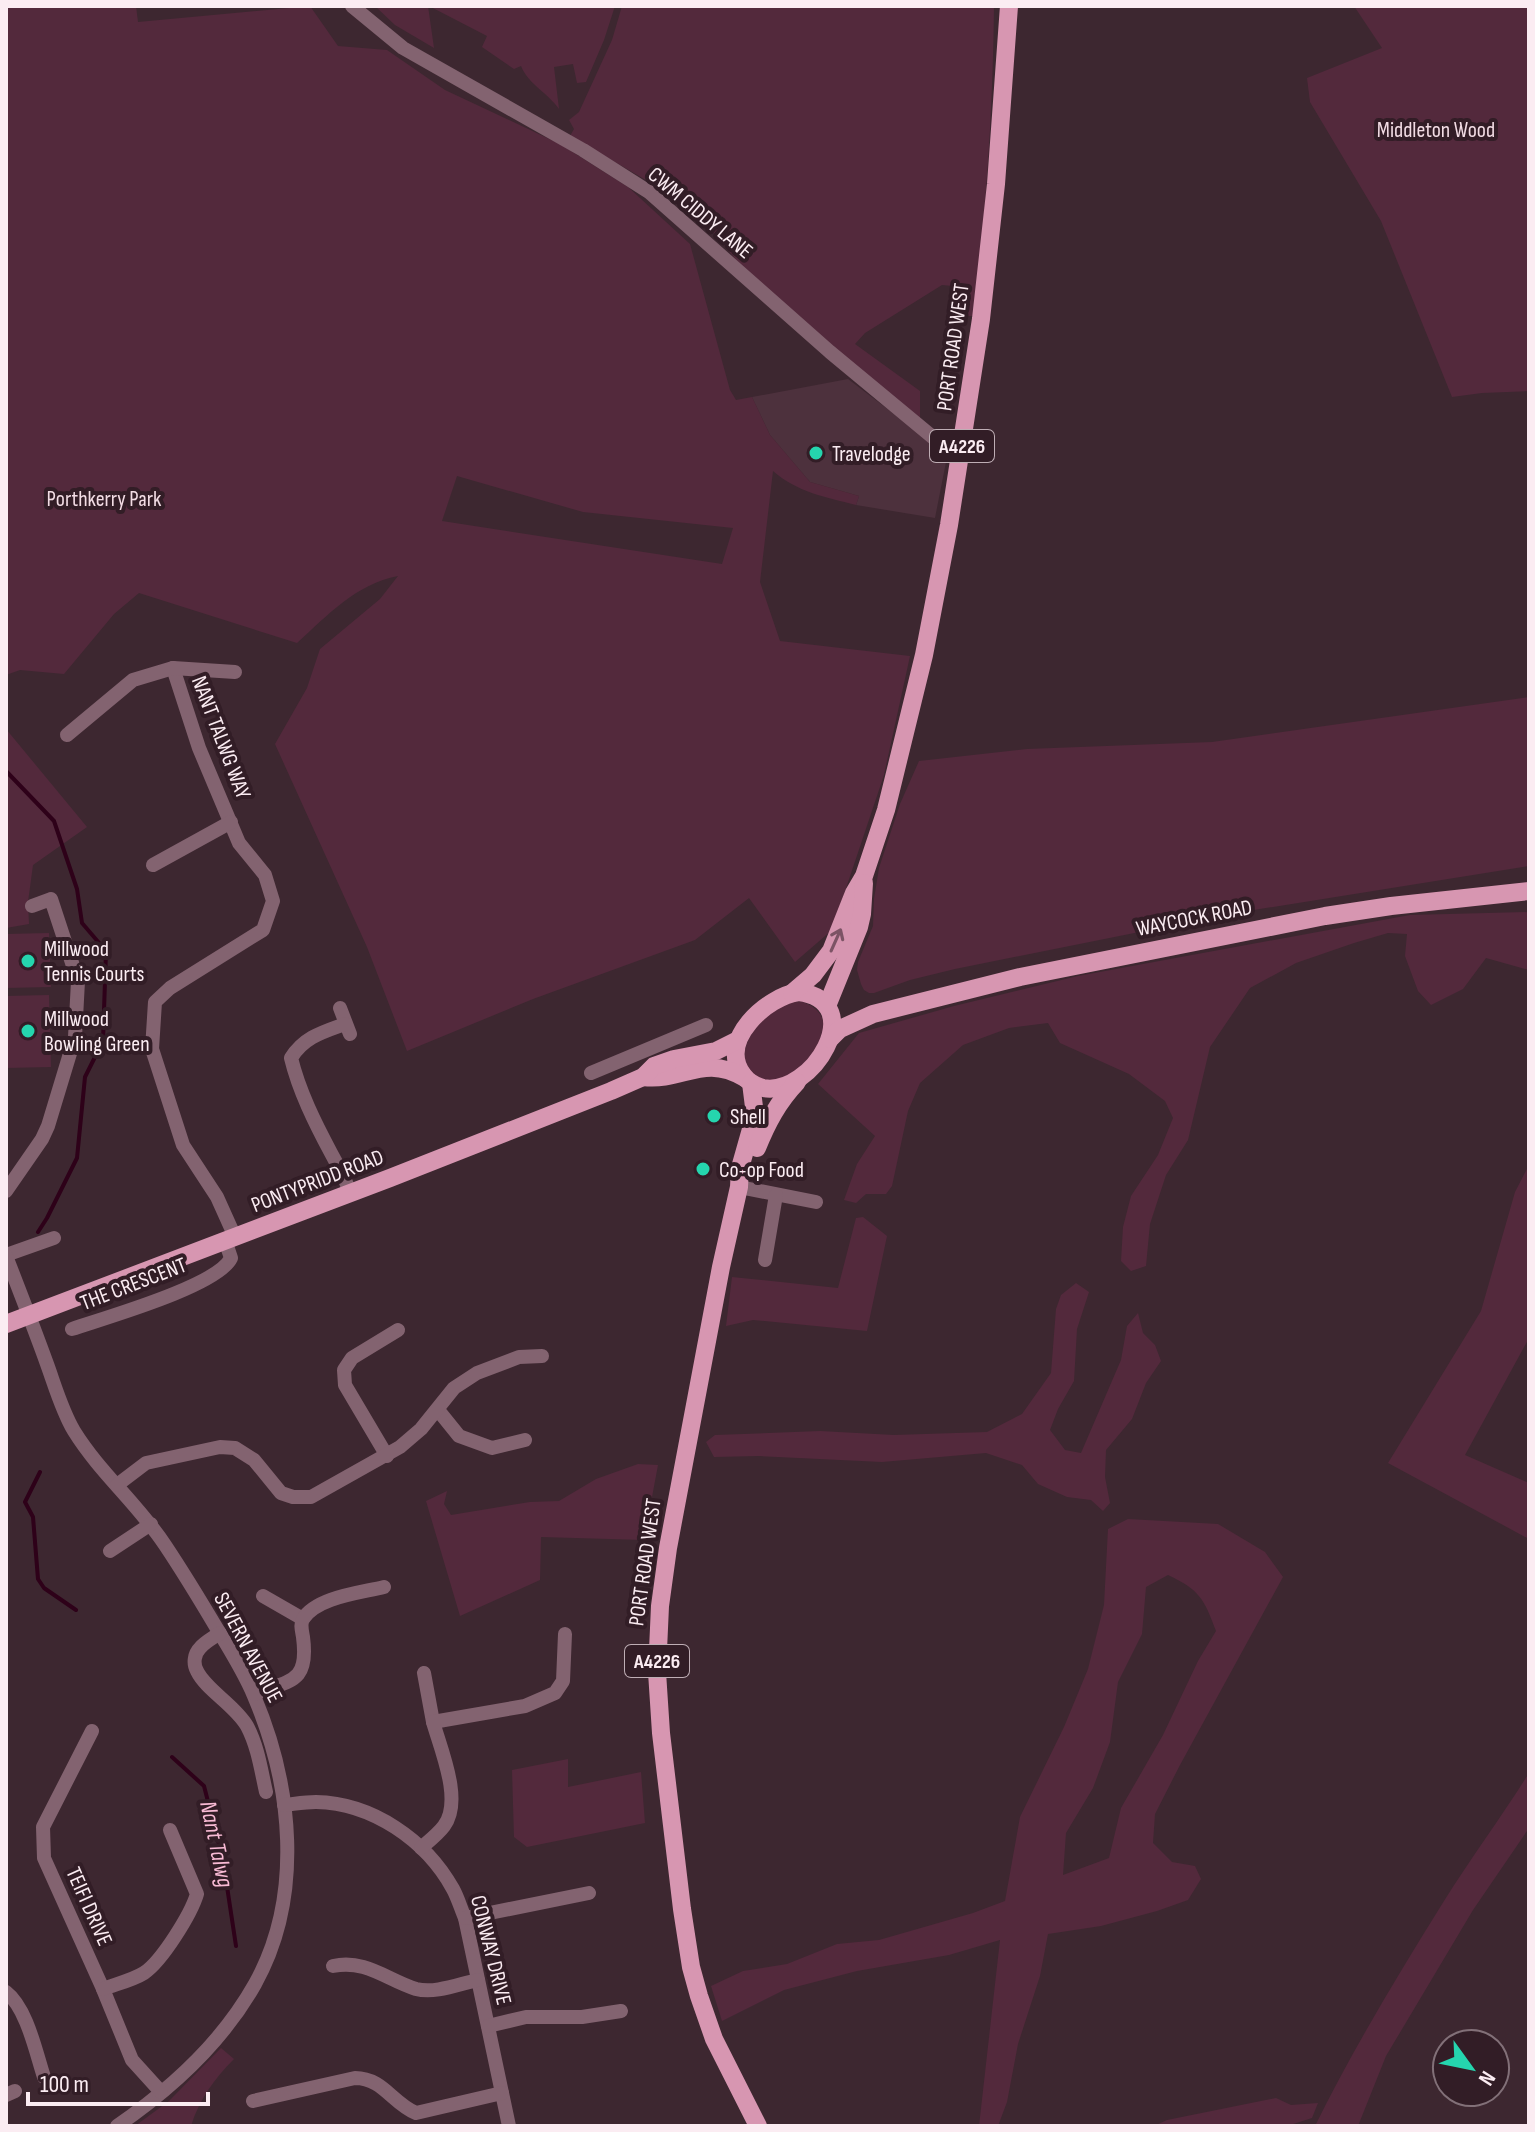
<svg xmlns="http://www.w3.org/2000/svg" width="1535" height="2132" font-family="'Sofia Sans Condensed',sans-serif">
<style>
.built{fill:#4d313d}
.green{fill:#53293c;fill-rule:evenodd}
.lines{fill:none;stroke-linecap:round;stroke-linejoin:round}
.stream{stroke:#2e0119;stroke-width:4}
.minor{stroke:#836370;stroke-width:14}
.major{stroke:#d796b1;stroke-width:18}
.oneway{stroke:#7c5365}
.poi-dot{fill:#25d5ae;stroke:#321d26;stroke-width:3}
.labels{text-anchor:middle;stroke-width:8;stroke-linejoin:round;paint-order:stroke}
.shield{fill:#321d26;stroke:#bfaeb5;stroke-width:2}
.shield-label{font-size:20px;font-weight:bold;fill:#fbecf2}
.park-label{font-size:22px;fill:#f2dce4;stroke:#321d26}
.street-label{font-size:22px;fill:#fbecf2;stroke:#321d26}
.poi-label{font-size:22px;fill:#fbecf2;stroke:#321d26;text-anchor:start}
.water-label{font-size:24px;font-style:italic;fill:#f8bad4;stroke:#321d26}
</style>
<rect width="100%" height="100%" fill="#3d2730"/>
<polygon class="built" points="848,379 914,429 934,442 947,457 935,518 856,505 859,496 810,482 770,435 752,397"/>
<g class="green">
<path d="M6,6H136L138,22L310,6L338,46L387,50L445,90L560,144L628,187L690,244L730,390L736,400L752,397L770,435L810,482L859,496L856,505C825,497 797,492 773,471L760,582L780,641L910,656L884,775L832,930L795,962L749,898L695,940L533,999L407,1051L367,947L275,744L307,688L320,649L380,599L398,576C356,584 328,615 297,643L139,593L114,614L64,674L20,670L6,675ZM457,476L583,512L733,528L722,564L442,521Z"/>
<polygon points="375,6 428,6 434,48 395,25"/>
<path d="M429,6H615L604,40L586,82L577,83L573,64L554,67L559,109C548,93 528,84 521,66L514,69L482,47L487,36Z"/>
<path d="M622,6H994C993,109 986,213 974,316H960L963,287L942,285L865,333L855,344L920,391V419L875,384L745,270L710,229L651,183L570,136L574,129L569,120L579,112L612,40Z"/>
<polygon points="1354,6 1529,6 1529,391 1482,393 1452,397 1381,221 1310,102 1307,78 1382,48"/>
<polygon points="1529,697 1529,866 1229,914 955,969 910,980 874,993 869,993 864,990 861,984 857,970 858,962 873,926 874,899 879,868 900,804 919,761 1027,749 1212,742"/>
<polygon points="6,729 87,827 33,865 28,902 29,924 6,928"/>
<polygon points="1529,912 1529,970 1486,958 1463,989 1431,1005 1418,991 1405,956 1407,934 1388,933 1354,943 1296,963 1250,988 1210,1047 1188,1140 1166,1175 1150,1224 1146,1266 1131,1271 1121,1261 1123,1227 1131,1196 1158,1155 1173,1118 1165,1101 1129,1074 1060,1043 1048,1023 1009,1028 963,1045 920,1083 908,1111 892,1186 886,1194 866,1194 856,1203 844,1200 857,1164 875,1136 818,1084 859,1033 954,1006 1078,976 1410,915"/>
<polygon points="49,933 51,987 6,988 6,934"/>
<polygon points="49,995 51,1067 6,1068 6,996"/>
<path d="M800,1001C857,1018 797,1086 766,1080C758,1079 750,1073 747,1066C736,1043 764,1016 782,1006C787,1003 794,1002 800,1001Z"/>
<polygon points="1529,1165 1529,1338 1465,1455 1529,1483 1529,1539 1388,1463 1481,1311 1515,1192"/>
<polygon points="863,1217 887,1236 867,1331 753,1320 726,1326 732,1277 838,1288 856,1218"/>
<polygon points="1076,1283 1089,1292 1077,1329 1074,1381 1058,1409 1050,1430 1065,1450 1081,1453 1121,1360 1127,1326 1138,1313 1143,1333 1155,1345 1161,1361 1146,1383 1132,1419 1106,1450 1105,1477 1110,1503 1103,1511 1091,1500 1067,1497 1038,1484 1022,1465 986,1453 882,1462 759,1456 714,1457 706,1442 715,1435 820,1431 894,1435 987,1432 1022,1414 1051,1373 1056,1309 1061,1295"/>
<polygon points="638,1464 658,1465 644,1540 541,1537 540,1580 460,1616 426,1501 447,1491 444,1504 451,1515 530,1502 559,1501 596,1479"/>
<path d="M1128,1519L1218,1524L1265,1552L1283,1577L1180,1765L1155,1814L1153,1843L1172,1862L1195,1866L1201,1879L1188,1900L1157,1911L1101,1926L1048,1934L1040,1976L1018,2044L1007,2102L998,2126H979L1000,1940L949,1955L857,1971L784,1990L722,2021L711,1986L743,1971L787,1964L837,1944L879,1940L973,1913L1005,1901L1020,1817L1064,1727L1088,1669L1104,1605L1108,1529ZM1168,1575C1200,1590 1204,1599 1216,1631L1198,1661L1163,1735L1121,1808L1109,1858L1063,1875L1066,1833L1093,1788L1110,1742L1118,1682L1142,1634L1146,1587Z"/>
<polygon points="568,1759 568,1787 641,1772 645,1823 527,1847 514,1837 512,1770"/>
<path d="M1529,1773V1828L1473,1910L1386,2056L1358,2126H1315C1353,2049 1398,1975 1444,1901C1471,1858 1502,1816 1529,1773Z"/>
<path d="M221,2048L234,2059C214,2079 199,2100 191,2126H135L169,2101Z"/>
<polygon points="1276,2098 1291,2105 1318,2103 1312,2118 1287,2126 1154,2126 1167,2120"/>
</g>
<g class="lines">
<g class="stream">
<polyline points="6,771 54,821 77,889 82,923 106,951 103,1041 85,1077 77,1158 47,1218 38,1232"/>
<polyline points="40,1472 25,1502 33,1517 38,1579 44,1588 76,1610"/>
<polyline points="172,1757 204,1786 223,1860 236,1946"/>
</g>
<g class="minor">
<polyline points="352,6 403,48 583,150 649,192 830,352 947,449 960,455"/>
<polyline points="173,668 199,748 239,843 265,875 273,901 263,930 170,988 155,1002 152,1049 183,1145 217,1197 235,1237"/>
<polyline points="67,735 133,680 173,668 235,672"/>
<polyline points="153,865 231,822"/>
<polyline points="340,1008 350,1034"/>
<path d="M345,1024C323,1032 304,1037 291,1058C299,1091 315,1123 331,1153C338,1166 346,1179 350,1193"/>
<polyline points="591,1073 706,1025"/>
<polyline points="739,1187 816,1202"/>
<polyline points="6,1191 42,1139 48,1126 75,1037 78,981 51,899 32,906"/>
<polyline points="6,1255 54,1238"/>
<path d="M6,1256C20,1292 34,1328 47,1364C55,1386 62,1411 74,1431C100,1473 138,1504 165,1545C183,1572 200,1600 216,1627C230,1650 244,1672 254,1696C292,1785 304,1896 255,1984C223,2041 171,2089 117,2126"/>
<polyline points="765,1260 776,1195"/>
<path d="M72,1329C104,1318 218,1286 231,1258L225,1240"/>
<polyline points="438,1410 459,1436 492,1448 525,1440"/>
<polyline points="387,1456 345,1385 344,1370 352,1358 398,1330"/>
<polyline points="117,1485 146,1463 220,1447 235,1448 254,1460 281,1493 293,1497 311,1497 400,1447 421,1429 454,1388 477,1373 519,1357 542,1356"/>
<polyline points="110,1551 151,1524"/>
<polyline points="263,1596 303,1619"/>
<path d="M220,1633C213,1638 205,1642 200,1648C194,1654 193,1664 197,1671C206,1690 235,1705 247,1726C258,1747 261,1770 266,1792"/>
<polyline points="424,1673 433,1722"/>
<path d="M254,1694C291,1680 309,1683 303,1637C302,1631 300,1624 303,1619C317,1597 360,1593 384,1587"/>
<polyline points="92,1731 43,1827 44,1858 103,1989 132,2060 161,2092"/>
<path d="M284,1805C294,1804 305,1802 316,1802C372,1803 426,1840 453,1889C458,1898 461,1909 465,1918L509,2126"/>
<path d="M421,1848C429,1841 438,1834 444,1826C463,1801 441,1750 433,1722L525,1706L555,1693L563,1681L565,1634"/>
<polyline points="465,1918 589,1893"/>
<path d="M333,1966C366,1959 387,1980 416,1989C435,1994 459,1984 478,1980"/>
<path d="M103,1989C116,1984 133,1980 144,1973C162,1961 191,1914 197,1894L170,1830"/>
<path d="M6,1992C27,2008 36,2053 44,2077"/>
<polyline points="488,2026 526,2017 582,2017 621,2011"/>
<polyline points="6,2095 15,2091"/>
<path d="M253,2101L355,2078C383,2078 392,2103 416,2113L502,2093"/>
</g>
<g class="major">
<path d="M799,992C870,1002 812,1097 763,1088C755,1086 748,1082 743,1075C717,1041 767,996 799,992Z"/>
<polyline points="792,993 813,975 831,951 854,893 864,876 886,810 924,655 949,525 981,319 996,184 1009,6"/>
<polyline points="827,1006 859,927 862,914 864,883"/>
<polyline points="830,1039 840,1029 873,1014 1020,977 1325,916 1391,906 1529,891"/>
<path d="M643,1077C683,1082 703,1053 745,1078"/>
<polyline points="751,1083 755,1115 740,1168 739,1187 721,1267 668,1548 660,1606 657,1672 661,1733 682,1909 691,1967 699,1996 714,2039 758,2126"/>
<path d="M757,1148C767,1123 778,1102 797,1082"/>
<polyline points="6,1324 390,1178 611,1091 643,1077 654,1066 674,1059 716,1051 738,1040"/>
</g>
</g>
<defs><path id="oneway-shaft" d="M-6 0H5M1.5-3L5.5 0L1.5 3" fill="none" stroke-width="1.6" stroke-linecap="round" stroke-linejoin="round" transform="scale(2)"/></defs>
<use class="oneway" href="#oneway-shaft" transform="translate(836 940) rotate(-66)"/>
<g class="poi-dot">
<circle cx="816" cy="453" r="8"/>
<circle cx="28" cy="961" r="8"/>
<circle cx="28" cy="1031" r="8"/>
<circle cx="714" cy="1116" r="8"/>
<circle cx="703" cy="1169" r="8"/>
</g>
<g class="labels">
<g class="shield">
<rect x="930" y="430" width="64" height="32" rx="6"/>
<rect x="625" y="1645" width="64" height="32" rx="6"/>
</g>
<g class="shield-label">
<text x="962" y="453">A4226</text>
<text x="657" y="1668">A4226</text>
</g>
<g class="park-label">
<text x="1436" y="137">Middleton Wood</text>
<text x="104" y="506">Porthkerry Park</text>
</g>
<g class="street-label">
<text transform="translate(701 212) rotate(40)" y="8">CWM CIDDY LANE</text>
<text transform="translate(952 347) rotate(-82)" y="8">PORT ROAD WEST</text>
<text transform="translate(222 737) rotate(69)" y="8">NANT TALWG WAY</text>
<text transform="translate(1194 917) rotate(-11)" y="8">WAYCOCK ROAD</text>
<text transform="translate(317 1180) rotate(-21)" y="8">PONTYPRIDD ROAD</text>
<text transform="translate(133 1283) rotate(-21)" y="8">THE CRESCENT</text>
<text transform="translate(644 1562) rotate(-82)" y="8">PORT ROAD WEST</text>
<text transform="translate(249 1647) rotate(62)" y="8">SEVERN AVENUE</text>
<text transform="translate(90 1906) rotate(66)" y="8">TEIFI DRIVE</text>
<text transform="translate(492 1950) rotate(76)" y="8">CONWAY DRIVE</text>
</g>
<g class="poi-label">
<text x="832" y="461">Travelodge</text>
<text x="44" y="956">Millwood<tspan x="44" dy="25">Tennis Courts</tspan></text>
<text x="44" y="1026">Millwood<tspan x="44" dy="25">Bowling Green</tspan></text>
<text x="730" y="1124">Shell</text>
<text x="719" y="1177">Co-op Food</text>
</g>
<g class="water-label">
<text transform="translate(217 1844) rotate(78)" y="8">Nant Talwg</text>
</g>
</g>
<rect width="1535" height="2132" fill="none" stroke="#fbecf2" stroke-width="16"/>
<g transform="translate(1471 2068) rotate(123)"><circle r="38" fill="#321d26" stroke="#827078" stroke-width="2"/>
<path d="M0-6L14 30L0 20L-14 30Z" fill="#25d5ae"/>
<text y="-12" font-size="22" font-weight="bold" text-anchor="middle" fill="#fbecf2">N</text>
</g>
<path d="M28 2092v12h180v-12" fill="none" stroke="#fbecf2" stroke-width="4"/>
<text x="40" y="2092" font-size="24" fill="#fbecf2" stroke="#321d26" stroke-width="6" paint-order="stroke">100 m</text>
</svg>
